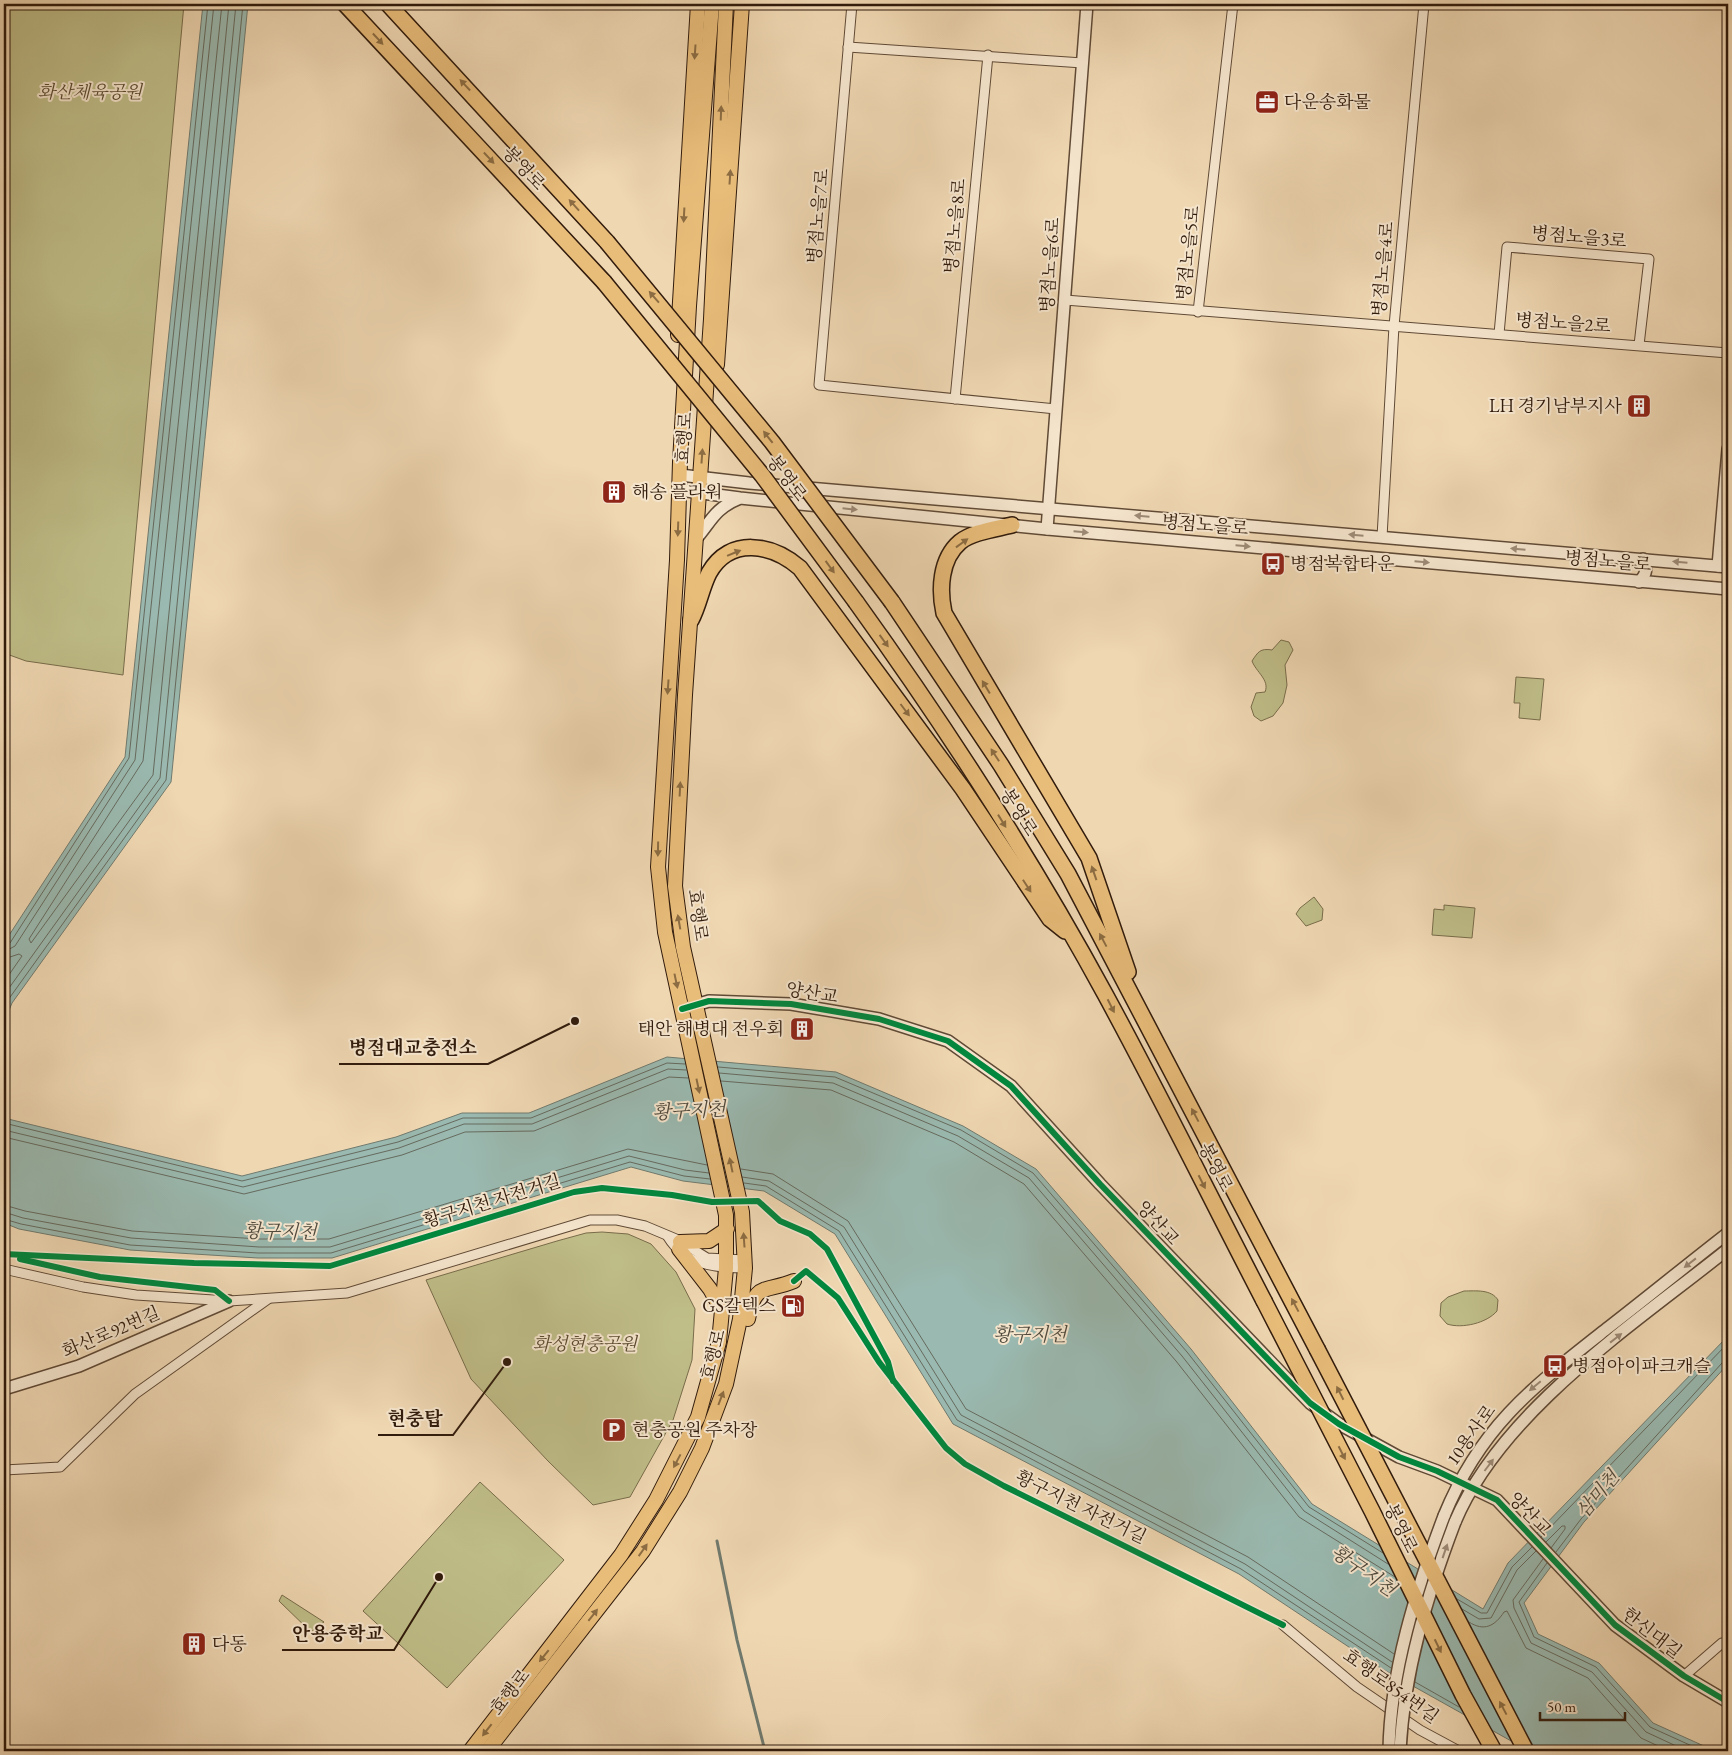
<svg xmlns="http://www.w3.org/2000/svg" width="1732" height="1755" font-family="'EB Garamond','Noto Serif KR',serif">
<style>
.green{fill:#bfbd88;stroke:#786c4a}
.water{fill:#9ab9b0;stroke:#707a6e}
.lines{fill:none;stroke-linecap:round;stroke-linejoin:round}
.shore{stroke:#666a5e;stroke-width:1}
.stream{stroke:#707a6e;stroke-width:3}
.minor-casing{stroke:#604a36;stroke-width:11}
.tertiary-casing{stroke:#604a36;stroke-width:14}
.primary-casing{stroke:#311b0c;stroke-width:16}
.trunk-casing{stroke:#311b0c;stroke-width:18}
.minor{stroke:#f5e5cd;stroke-width:9}
.tertiary{stroke:#f5e5cd;stroke-width:11}
.primary{stroke:#e8bc79;stroke-width:14}
.trunk{stroke:#e8bc79;stroke-width:15}
.tertiary-bridge-casing{stroke:#604a36;stroke-width:14;stroke-linecap:butt}
.trunk-bridge-casing{stroke:#311b0c;stroke-width:18;stroke-linecap:butt}
.tertiary-bridge{stroke:#f5e5cd;stroke-width:11}
.trunk-bridge{stroke:#e8bc79;stroke-width:15}
.cycleway-casing{stroke:#f5e5cd;stroke-width:9}
.cycleway{stroke:#00873e;stroke-width:6}
.oneway{fill:#8c6c42}
.oneway2{fill:#9d8a76}
.labels{text-anchor:middle;stroke-width:4;stroke-linejoin:round;paint-order:stroke}
.park-label{font-size:18px;font-style:italic;fill:#5c4c31;stroke:#f5e5cd}
.poi-label{font-size:18px;fill:#311b0c;stroke:#f5e5cd;text-anchor:start}
.street-label{font-size:18px;fill:#311b0c;stroke:#f5e5cd}
.water-label{font-size:19px;font-style:italic;fill:#504a3d;stroke:#f5e5cd}
.leader{fill:none;stroke:#311b0c;stroke-width:2}
.callout-dot{fill:#311b0c;stroke:#f5e5cd;stroke-width:2}
.callout-label{font-size:19px;text-anchor:middle;font-weight:bold;fill:#311b0c;stroke:#f5e5cd;stroke-width:4;stroke-linejoin:round;paint-order:stroke}
</style>
<rect width="100%" height="100%" fill="#efd7b2"/>
<filter id="stains"><feTurbulence type="fractalNoise" baseFrequency=".004" numOctaves="4"/><feColorMatrix values="0 0 0 0 .2 0 0 0 0 .09 0 0 0 0 .02 0 0 0 .5 -.17"/></filter>
<radialGradient id="worn" r=".72"><stop offset=".6" stop-color="#630" stop-opacity="0"/><stop offset="1" stop-color="#630" stop-opacity=".3"/></radialGradient>
<g class="green">
<polygon points="4,4 184,4 123,675 26,661 4,653"/>
<path d="M1281,640L1289,642L1293,650L1285,665L1287,685L1283,703L1273,716L1261,721L1254,716L1251,707L1256,693L1265,692C1270,680 1256,672 1252,661C1258,652 1260,648 1272,650Z"/>
<polygon points="1516,677 1544,679 1540,720 1519,718 1520,703 1514,703"/>
<polygon points="1314,897 1323,909 1322,920 1306,926 1296,914 1300,908"/>
<polygon points="1444,905 1475,908 1472,938 1432,935 1434,909 1444,910"/>
<polygon points="602,1232 628,1234 651,1244 676,1272 695,1309 692,1360 673,1420 630,1497 593,1505 548,1461 471,1379 426,1280 557,1241 586,1233"/>
<path d="M1464,1291C1476,1291 1491,1289 1498,1300L1497,1311C1487,1323 1462,1329 1447,1324L1440,1316L1441,1303L1448,1297Z"/>
<polygon points="480,1482 564,1560 447,1688 363,1611"/>
<polygon points="282,1595 324,1622 311,1632 279,1601"/>
</g>
<g class="water">
<polygon points="203,4 248,4 171,782 12,1003 4,1023 4,943 125,757"/>
<polygon points="667,1057 836,1072 963,1126 1036,1169 1191,1349 1312,1504 1483,1609 1508,1563 1728,1336 1728,1364 1584,1522 1524,1603 1538,1634 1599,1663 1653,1723 1715,1751 1529,1751 1379,1667 1239,1574 953,1424 835,1234 764,1191 683,1181 631,1167 332,1258 258,1258 130,1250 19,1229 4,1223 4,1118 242,1176 396,1137 462,1113 529,1113"/>
</g>
<g class="lines">
<g class="shore">
<polyline points="222,4 143,761 29,939 31,943 153,775 229,4"/>
<polyline points="4,945 10,943 129,758 208,4"/>
<polyline points="4,952 15,946 135,760 214,4"/>
<polyline points="4,959 19,954 22,956 4,982"/>
<polyline points="4,995 160,778 236,4"/>
<polyline points="4,1010 8,1000 166,780 243,4"/>
<polyline points="718,1067 835,1077 961,1130 1033,1173 1187,1352 1309,1507 1383,1553"/>
<polyline points="719,1073 833,1083 958,1136 1029,1178 1182,1356 1304,1511 1388,1564"/>
<polyline points="721,1081 831,1090 954,1142 1024,1184 1176,1361 1299,1517 1395,1577"/>
<polyline points="4,1123 242,1181 398,1142 463,1118 531,1118 667,1063 685,1064"/>
<polyline points="4,1130 243,1187 399,1148 464,1124 532,1124 668,1069 686,1070"/>
<polyline points="4,1137 244,1194 402,1155 465,1132 534,1131 669,1077 688,1078"/>
<polyline points="741,1169 773,1174 848,1221 966,1409 1248,1557 1394,1654"/>
<polyline points="742,1177 769,1181 844,1227 961,1415 1245,1564 1392,1662"/>
<polyline points="744,1183 766,1186 839,1231 957,1420 1241,1569 1391,1668"/>
<polyline points="4,1205 25,1211 132,1231 259,1239 329,1239 628,1149 707,1165"/>
<polyline points="4,1212 23,1218 131,1238 259,1247 330,1247 629,1156 685,1170 709,1173"/>
<polyline points="4,1219 21,1224 130,1245 258,1253 331,1253 630,1162 684,1176 710,1179"/>
<polyline points="1541,1537 1728,1343"/>
<polyline points="1546,1542 1562,1526 1565,1526 1565,1529 1551,1548"/>
<polyline points="1556,1552 1581,1519 1722,1363 1728,1361"/>
<polyline points="1543,1559 1513,1600 1514,1608 1531,1643 1592,1672 1646,1732 1687,1751"/>
<polyline points="1547,1563 1519,1602 1534,1637 1596,1667 1650,1727 1703,1751"/>
<polyline points="1457,1599 1481,1613 1487,1613 1512,1567 1532,1547"/>
<polyline points="1462,1609 1479,1619 1491,1618 1517,1570 1536,1551"/>
<path d="M1469,1622C1484,1632 1495,1626 1504,1612L1507,1611L1526,1648L1588,1678L1641,1738L1669,1751"/>
<polyline points="1415,1682 1459,1707"/>
</g>
<polyline class="stream" points="717,1541 737,1640 765,1751"/>
<defs>
<g id="minor">
<polyline points="852,4 819,385 1056,409"/>
<polyline points="848,47 1083,63"/>
<polyline points="1065,300 1728,353"/>
<polyline points="1198,312 1233,4"/>
<polyline points="1499,334 1507,247 1649,259 1639,345"/>
<polyline points="955,399 988,55"/>
<polyline points="1382,537 1394,326 1424,4"/>
<path d="M668,1237C685,1265 716,1268 745,1268"/>
<polyline points="4,1269 83,1287 136,1295 229,1301 347,1293 590,1220 617,1220 645,1226 676,1239 707,1258 745,1260"/>
<polyline points="4,1470 60,1467 135,1394 268,1299"/>
<polyline points="1283,1625 1357,1687 1420,1730 1459,1751"/>
<polyline points="1684,1676 1722,1643 1728,1645"/>
</g>
<g id="tertiary">
<polyline points="680,475 749,483 1728,567"/>
<polyline points="679,490 740,498 1047,529 1728,589"/>
<polyline points="1047,529 1087,4"/>
<path d="M695,540C711,522 714,509 738,499"/>
<polyline points="1718,566 1728,449"/>
<path d="M1639,582C1647,574 1647,569 1643,559"/>
<polyline points="689,1007 709,1001 791,1004 879,1019 948,1041 1011,1086 1100,1184 1310,1403 1339,1424 1399,1457 1437,1471 1497,1500 1615,1625 1684,1676 1728,1702"/>
<polyline points="4,1389 79,1366 229,1301"/>
<path d="M1444,1516C1481,1425 1534,1386 1609,1327C1649,1296 1688,1264 1728,1233"/>
<path d="M1455,1522C1502,1410 1636,1323 1728,1249"/>
</g>
<g id="primary">
<polyline points="678,335 698,4"/>
<polyline points="717,365 742,4"/>
<polyline points="680,1242 709,1241 727,1229"/>
<polyline points="679,1249 710,1289 722,1310"/>
<path d="M748,1319C755,1281 765,1293 794,1281"/>
<polyline points="470,1751 621,1555 656,1500 698,1417 719,1342 726,1268 726,1215 665,932 658,867 677,560 680,462 689,306 712,4"/>
<polyline points="487,1751 643,1551 680,1492 702,1448 726,1384 740,1319 745,1268 742,1212 683,947 675,886 685,695 711,319 726,4"/>
</g>
<g id="trunk">
<polyline points="345,4 604,282"/>
<polyline points="388,4 607,242"/>
<path d="M1012,525C996,529 972,532 960,542C940,559 939,590 944,613L1089,858L1128,972"/>
<path d="M856,602C946,727 1031,858 1105,994C1160,1095 1211,1199 1264,1301"/>
<polyline points="892,602 1001,765 1068,874 1317,1349"/>
<path d="M691,620C699,605 701,589 709,573C730,536 772,544 800,568L963,789L1050,919L1065,931"/>
</g>
</defs>
<use href="#minor" class="minor-casing"/>
<use href="#tertiary" class="tertiary-casing"/>
<use href="#primary" class="primary-casing"/>
<use href="#trunk" class="trunk-casing"/>
<use href="#minor" class="minor"/>
<use href="#tertiary" class="tertiary"/>
<use href="#primary" class="primary"/>
<use href="#trunk" class="trunk"/>
<defs>
<g id="tertiary-bridge">
<path d="M1389,1751C1390,1672 1416,1590 1444,1516"/>
<path d="M1400,1751C1404,1671 1427,1596 1455,1522"/>
</g>
<g id="trunk-bridge">
<polyline points="607,242 772,442 892,602"/>
<polyline points="604,282 762,475 856,602"/>
<polyline points="1264,1301 1372,1511 1463,1695 1494,1751"/>
<polyline points="1317,1349 1526,1751"/>
</g>
</defs>
<use href="#tertiary-bridge" class="tertiary-bridge-casing"/>
<use href="#trunk-bridge" class="trunk-bridge-casing"/>
<use href="#tertiary-bridge" class="tertiary-bridge"/>
<use href="#trunk-bridge" class="trunk-bridge"/>
<defs>
<g id="cycleway">
<polyline points="682,1009 709,1001 791,1004 879,1019 948,1041 1011,1086 1100,1184 1310,1403 1339,1424 1399,1457 1437,1471 1497,1500 1615,1625 1684,1676 1728,1702"/>
<polyline points="4,1254 194,1263 330,1266 574,1192 602,1188 672,1195 712,1202 758,1201 780,1221 810,1234 827,1249 888,1362 893,1381"/>
<polyline points="20,1259 100,1277 215,1290 229,1301"/>
<polyline points="794,1281 806,1271 838,1298 879,1362 946,1448 965,1464 1004,1486 1283,1625"/>
</g>
</defs>
<use href="#cycleway" class="cycleway-casing"/>
<use href="#cycleway" class="cycleway"/>
</g>
<defs><path id="oneway-solid" d="M-6-.8H1V-3.2L6.5 0L1 3.2V.8H-6Z" transform="scale(1.25)"/></defs>
<g class="oneway">
<use href="#oneway-solid" transform="translate(378 39) rotate(47)"/>
<use href="#oneway-solid" transform="translate(695 52) rotate(94)"/>
<use href="#oneway-solid" transform="translate(465 85) rotate(-133)"/>
<use href="#oneway-solid" transform="translate(721 113) rotate(-88)"/>
<use href="#oneway-solid" transform="translate(489 158) rotate(47)"/>
<use href="#oneway-solid" transform="translate(730 177) rotate(-86)"/>
<use href="#oneway-solid" transform="translate(574 205) rotate(-132)"/>
<use href="#oneway-solid" transform="translate(684 215) rotate(93)"/>
<use href="#oneway-solid" transform="translate(654 297) rotate(-131)"/>
<use href="#oneway-solid" transform="translate(768 437) rotate(-128)"/>
<use href="#oneway-solid" transform="translate(702 456) rotate(-86)"/>
<use href="#oneway-solid" transform="translate(678 529) rotate(92)"/>
<use href="#oneway-solid" transform="translate(962 543) rotate(-36)"/>
<use href="#oneway-solid" transform="translate(734 553) rotate(-22)"/>
<use href="#oneway-solid" transform="translate(830 567) rotate(54)"/>
<use href="#oneway-solid" transform="translate(884 641) rotate(54)"/>
<use href="#oneway-solid" transform="translate(668 687) rotate(94)"/>
<use href="#oneway-solid" transform="translate(986 687) rotate(-121)"/>
<use href="#oneway-solid" transform="translate(905 710) rotate(53)"/>
<use href="#oneway-solid" transform="translate(995 755) rotate(-123)"/>
<use href="#oneway-solid" transform="translate(680 789) rotate(-87)"/>
<use href="#oneway-solid" transform="translate(1002 821) rotate(58)"/>
<use href="#oneway-solid" transform="translate(658 849) rotate(91)"/>
<use href="#oneway-solid" transform="translate(1094 873) rotate(-109)"/>
<use href="#oneway-solid" transform="translate(1027 886) rotate(57)"/>
<use href="#oneway-solid" transform="translate(679 922) rotate(-100)"/>
<use href="#oneway-solid" transform="translate(1103 940) rotate(-118)"/>
<use href="#oneway-solid" transform="translate(676 981) rotate(78)"/>
<use href="#oneway-solid" transform="translate(1111 1006) rotate(63)"/>
<use href="#oneway-solid" transform="translate(698 1086) rotate(78)"/>
<use href="#oneway-solid" transform="translate(1195 1115) rotate(-118)"/>
<use href="#oneway-solid" transform="translate(731 1165) rotate(-102)"/>
<use href="#oneway-solid" transform="translate(1202 1182) rotate(63)"/>
<use href="#oneway-solid" transform="translate(744 1240) rotate(-94)"/>
<use href="#oneway-solid" transform="translate(1295 1305) rotate(-118)"/>
<use href="#oneway-solid" transform="translate(1340 1393) rotate(-117)"/>
<use href="#oneway-solid" transform="translate(721 1398) rotate(-69)"/>
<use href="#oneway-solid" transform="translate(1342 1453) rotate(63)"/>
<use href="#oneway-solid" transform="translate(677 1461) rotate(118)"/>
<use href="#oneway-solid" transform="translate(643 1550) rotate(-55)"/>
<use href="#oneway-solid" transform="translate(593 1615) rotate(-52)"/>
<use href="#oneway-solid" transform="translate(1438 1646) rotate(64)"/>
<use href="#oneway-solid" transform="translate(544 1656) rotate(129)"/>
<use href="#oneway-solid" transform="translate(1503 1708) rotate(-118)"/>
<use href="#oneway-solid" transform="translate(487 1730) rotate(128)"/>
</g>
<g class="oneway2">
<use href="#oneway-solid" transform="translate(850 509) rotate(6)"/>
<use href="#oneway-solid" transform="translate(1142 516) rotate(-175)"/>
<use href="#oneway-solid" transform="translate(1081 532) rotate(5)"/>
<use href="#oneway-solid" transform="translate(1356 535) rotate(-175)"/>
<use href="#oneway-solid" transform="translate(1243 546) rotate(5)"/>
<use href="#oneway-solid" transform="translate(1518 549) rotate(-175)"/>
<use href="#oneway-solid" transform="translate(1422 562) rotate(5)"/>
<use href="#oneway-solid" transform="translate(1680 562) rotate(-175)"/>
<use href="#oneway-solid" transform="translate(1690 1263) rotate(142)"/>
<use href="#oneway-solid" transform="translate(1616 1338) rotate(-38)"/>
<use href="#oneway-solid" transform="translate(1535 1386) rotate(140)"/>
<use href="#oneway-solid" transform="translate(1489 1465) rotate(-53)"/>
<use href="#oneway-solid" transform="translate(1445 1551) rotate(-71)"/>
</g>
<defs>
<symbol id="office-square" viewBox="-11 -11 22 22"><rect x="-9" y="-9" width="18" height="18" rx="4" fill="#8f2418" stroke="#f5e5cd"/><path d="M-6-3h4V-5.5h4V-3h4V5H-6ZM-1-4.5V-3h2v-1.5ZM-6 0V1H6V0Z" fill="#fff"/></symbol>
<symbol id="building-square" viewBox="-11 -11 22 22"><rect x="-9" y="-9" width="18" height="18" rx="4" fill="#8f2418" stroke="#f5e5cd"/><path d="M-4-6H4V6H1V3H-1V6H-4ZM-2.5-4.3h1.7v1.8h-1.7ZM.8-4.3h1.7v1.8H.8ZM-2.5-1h1.7V.8h-1.7ZM.8-1h1.7V.8H.8Z" fill="#fff"/></symbol>
<symbol id="bus-square" viewBox="-11 -11 22 22"><rect x="-9" y="-9" width="18" height="18" rx="4" fill="#8f2418" stroke="#f5e5cd"/><path d="M-5-6H5V4H4V6H2V4H-2V6H-4V4H-5ZM-3.5-4V0h7V-4ZM-3.5 1.2v1.5H-2V1.2ZM2 1.2v1.5H3.5V1.2Z" fill="#fff"/></symbol>
<symbol id="fuel-square" viewBox="-11 -11 22 22"><rect x="-9" y="-9" width="18" height="18" rx="4" fill="#8f2418" stroke="#f5e5cd"/><path d="M-5.5-6h7V0h2V4h1.3V-2.5L3-4.5l.8-.8L6-3V5H2.5V1h-1V6h-7ZM-4.2-4.7v3.2H.2V-4.7Z" fill="#fff"/></symbol>
<symbol id="parking-square" viewBox="-11 -11 22 22"><rect x="-9" y="-9" width="18" height="18" rx="4" fill="#8f2418" stroke="#f5e5cd"/><path d="M-3.5-5.5H1a3.5 3.5 0 0 1 0 7H-1V5.5H-3.5ZM-1-3.4V-.6H.8a1.4 1.4 0 0 0 0-2.8Z" fill="#fff"/></symbol>
</defs>
<g fill-rule="evenodd">
<use href="#office-square" x="1253" y="88" width="28" height="28"/>
<use href="#building-square" x="1625" y="392" width="28" height="28"/>
<use href="#building-square" x="600" y="478" width="28" height="28"/>
<use href="#bus-square" x="1259" y="550" width="28" height="28"/>
<use href="#building-square" x="788" y="1015" width="28" height="28"/>
<use href="#fuel-square" x="779" y="1292" width="28" height="28"/>
<use href="#bus-square" x="1541" y="1352" width="28" height="28"/>
<use href="#parking-square" x="600" y="1416" width="28" height="28"/>
<use href="#building-square" x="180" y="1630" width="28" height="28"/>
</g>
<g class="labels">
<g class="park-label">
<text x="90" y="98">화산체육공원</text>
<text x="585" y="1350">화성현충공원</text>
</g>
<g class="poi-label">
<text x="1284" y="108">다운송화물</text>
<text x="1622" y="412" text-anchor="end">LH 경기남부지사</text>
<text x="632" y="498">해송 플라워</text>
<text x="1290" y="570">병점복합타운</text>
<text x="784" y="1035" text-anchor="end">태안 해병대 전우회</text>
<text x="776" y="1312" text-anchor="end">GS칼텍스</text>
<text x="1572" y="1372">병점아이파크캐슬</text>
<text x="632" y="1436">현충공원 주차장</text>
<text x="212" y="1650">다동</text>
</g>
<g class="street-label">
<text transform="translate(524 168) rotate(47)" y="6">봉영로</text>
<text transform="translate(818 216) rotate(-85)" y="6">병점노을7로</text>
<text transform="translate(955 226) rotate(-85)" y="6">병점노을8로</text>
<text transform="translate(1579 237) rotate(5)" y="6">병점노을3로</text>
<text transform="translate(1188 253) rotate(-84)" y="6">병점노을5로</text>
<text transform="translate(1050 265) rotate(-86)" y="6">병점노을6로</text>
<text transform="translate(1383 269) rotate(-85)" y="6">병점노을4로</text>
<text transform="translate(1563 323) rotate(4)" y="6">병점노을2로</text>
<text transform="translate(684 438) rotate(-86)" y="6">효행로</text>
<text transform="translate(787 478) rotate(53)" y="6">봉영로</text>
<text transform="translate(1205 525) rotate(5)" y="6">병점노을로</text>
<text transform="translate(1608 561) rotate(5)" y="6">병점노을로</text>
<text transform="translate(1019 812) rotate(58)" y="6">봉영로</text>
<text transform="translate(698 915) rotate(82)" y="6">효행로</text>
<text transform="translate(812 993) rotate(9)" y="6">양산교</text>
<text transform="translate(1216 1167) rotate(63)" y="6">봉영로</text>
<text transform="translate(492 1201) rotate(-17)" y="6">황구지천 자전거길</text>
<text transform="translate(1158 1223) rotate(47)" y="6">양산교</text>
<text transform="translate(111 1332) rotate(-23)" y="6">화산로92번길</text>
<text transform="translate(713 1355) rotate(-76)" y="6">효행로</text>
<text transform="translate(1471 1435) rotate(-54)" y="6">10용사로</text>
<text transform="translate(1081 1507) rotate(26)" y="6">황구지천 자전거길</text>
<text transform="translate(1530 1514) rotate(46)" y="6">양산교</text>
<text transform="translate(1401 1528) rotate(64)" y="6">봉영로</text>
<text transform="translate(1652 1633) rotate(38)" y="6">한신대길</text>
<text transform="translate(1391 1686) rotate(36)" y="6">효행로854번길</text>
<text transform="translate(510 1692) rotate(-52)" y="6">효행로</text>
</g>
<g class="water-label">
<text transform="translate(689 1110) rotate(-3)" y="7">황구지천</text>
<text transform="translate(280 1231) rotate(1)" y="7">황구지천</text>
<text x="1030" y="1341">황구지천</text>
<text transform="translate(1597 1494) rotate(-50)" y="7">삼미천</text>
<text transform="translate(1364 1570) rotate(35)" y="7">황구지천</text>
</g>
</g>
<path class="leader" d="M575 1021L488 1064H339M507 1362L453 1435H378M439 1577L394 1650H282"/>
<g class="callout-dot">
<circle cx="575" cy="1021" r="5"/>
<circle cx="507" cy="1362" r="5"/>
<circle cx="439" cy="1577" r="5"/>
</g>
<g class="callout-label">
<text x="413" y="1054">병점대교충전소</text>
<text x="415" y="1425">현충탑</text>
<text x="338" y="1640">안용중학교</text>
</g>
<rect width="1732" height="1755" fill="none" stroke="#efd7b2" stroke-width="20"/>
<rect x="5" y="5" width="1722" height="1745" fill="none" stroke="#311b0c" stroke-width="2.5"/>
<rect x="10" y="10" width="1712" height="1735" fill="none" stroke="#311b0c"/>
<path d="M1540 1712v8h85v-8" fill="none" stroke="#311b0c" stroke-width="2.5"/>
<text x="1547" y="1712" font-size="15" fill="#311b0c" stroke="#f5e5cd" stroke-width="4" paint-order="stroke">50 m</text>
<rect width="100%" height="100%" filter="url(#stains)"/>
<rect width="100%" height="100%" fill="url(#worn)"/>
</svg>
